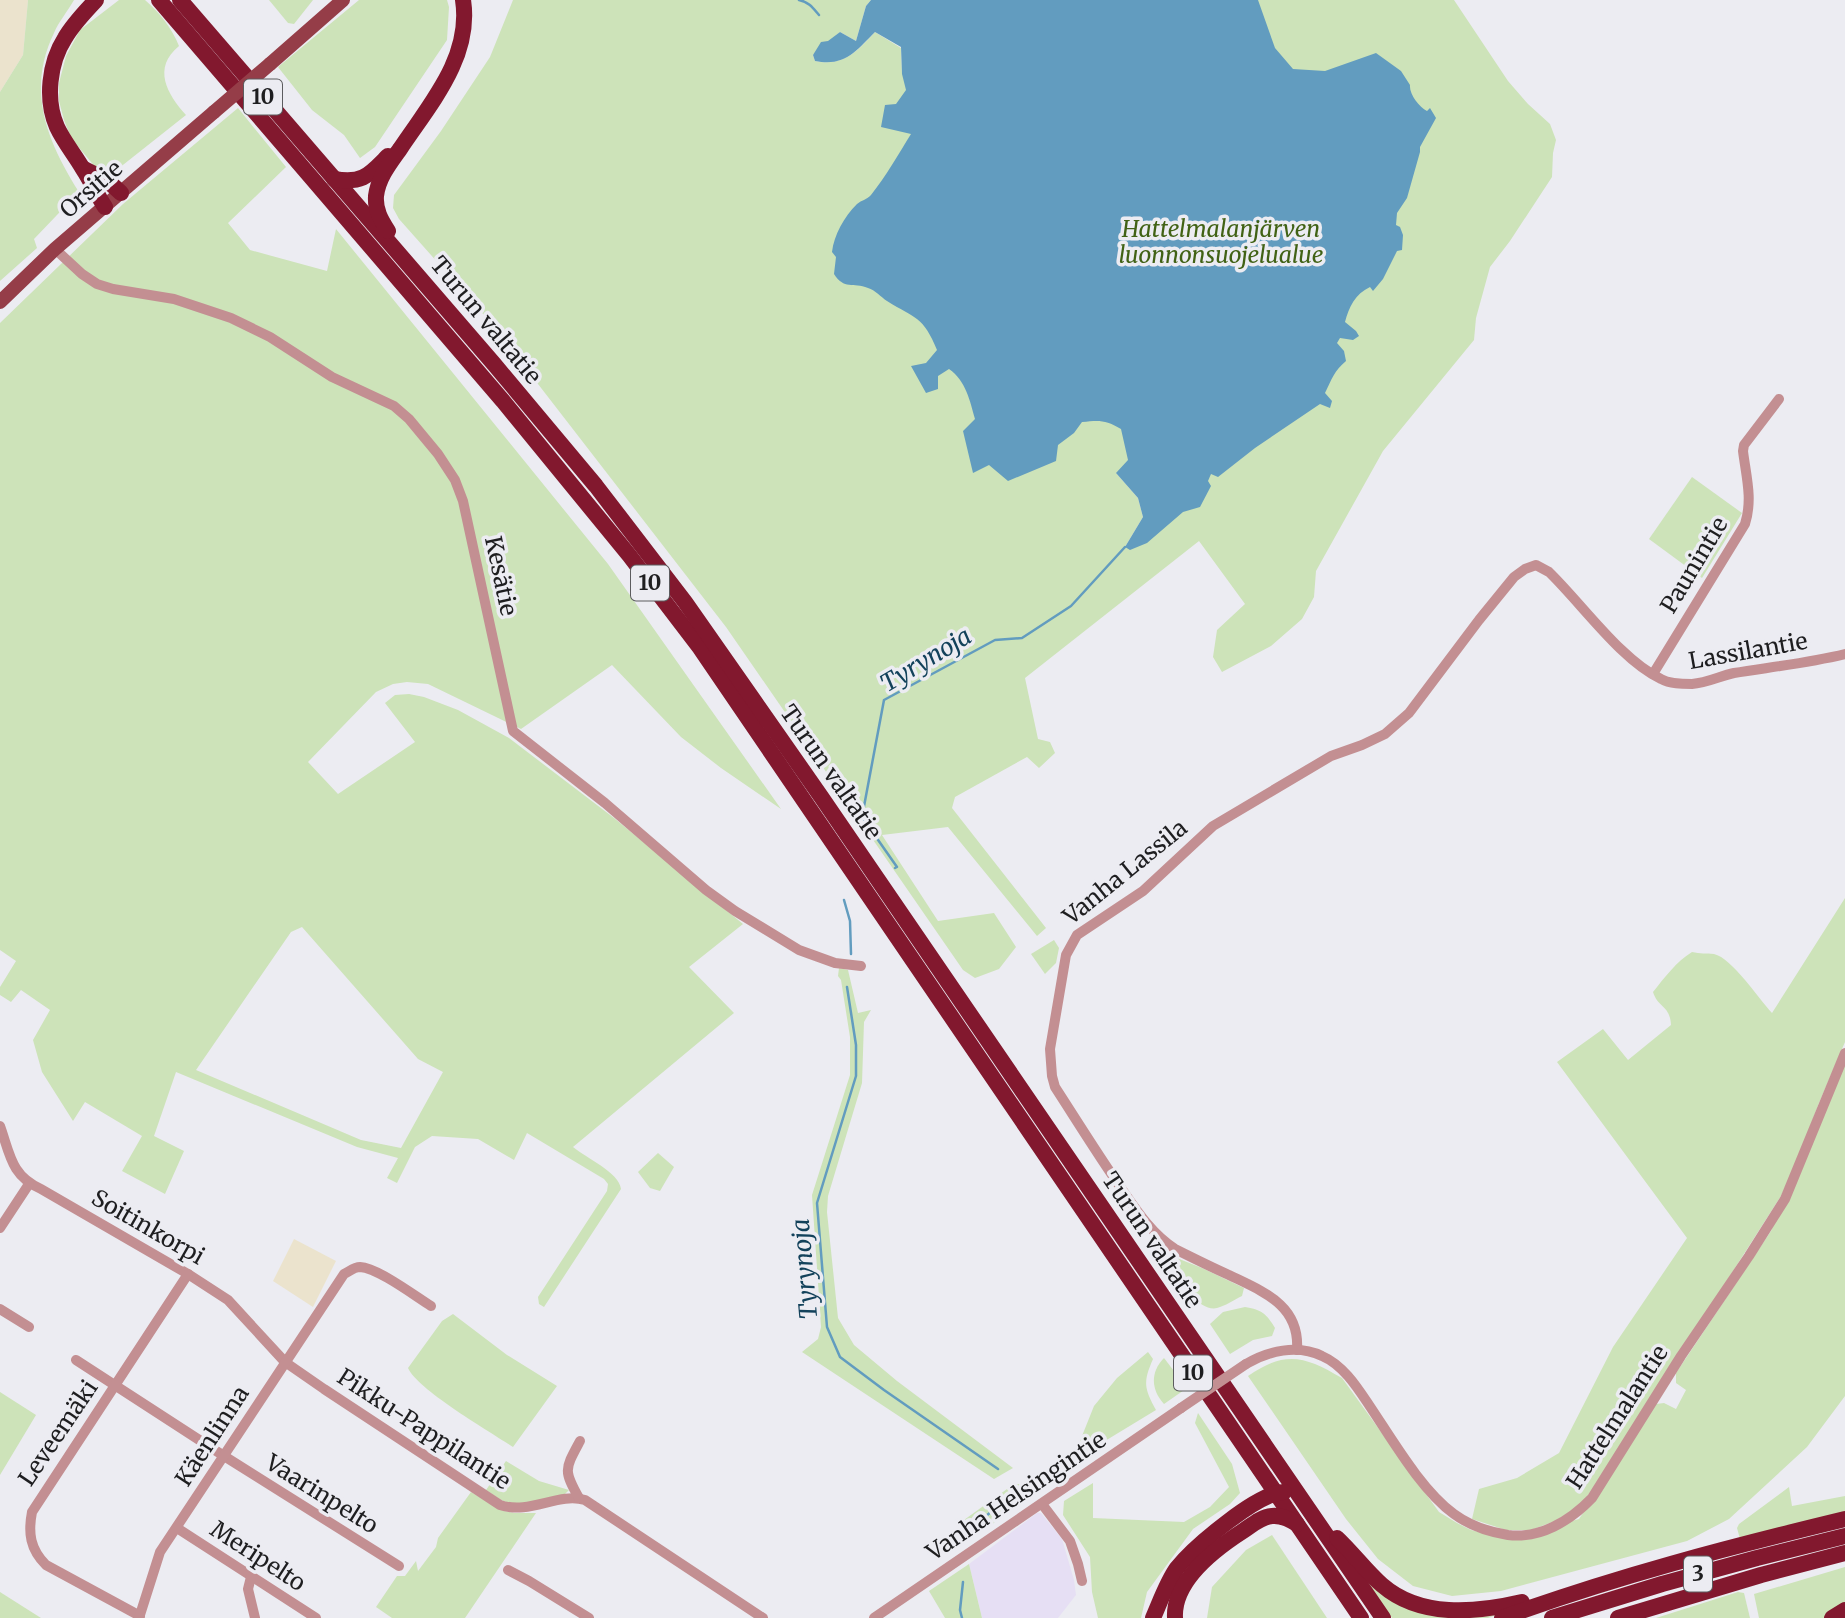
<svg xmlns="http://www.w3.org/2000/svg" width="1845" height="1618" font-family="Merriweather,serif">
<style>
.commercial{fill:#e6dff4}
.industrial{fill:#ebe3cd}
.green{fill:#cde3b9;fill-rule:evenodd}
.water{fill:#629cbf}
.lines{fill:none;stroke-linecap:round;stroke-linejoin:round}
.stream{stroke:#629cbf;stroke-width:2.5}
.minor{stroke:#c38f92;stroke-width:10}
.major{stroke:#953d48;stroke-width:14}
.highway{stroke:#82182e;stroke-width:16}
.minor-bridge{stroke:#c38f92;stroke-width:10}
.major-bridge{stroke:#953d48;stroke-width:14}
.labels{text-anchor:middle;stroke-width:7;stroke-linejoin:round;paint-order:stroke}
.shield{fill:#ececf2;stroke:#5c5c5f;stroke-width:2}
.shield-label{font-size:21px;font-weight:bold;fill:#1e1e20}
.street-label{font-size:23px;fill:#1e1e20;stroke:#ececf2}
.park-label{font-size:23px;font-style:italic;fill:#416215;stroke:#ececf2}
.water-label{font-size:24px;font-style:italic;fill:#13425b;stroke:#ececf2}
</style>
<rect width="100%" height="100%" fill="#ececf2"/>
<polygon class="commercial" points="1037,1513 1041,1513 1062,1539 1074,1580 1076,1595 1058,1618 982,1618 969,1564"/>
<g class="industrial">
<polygon points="0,0 28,0 23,55 0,92"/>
<polygon points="294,1239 336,1261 313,1307 273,1281"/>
</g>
<g class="green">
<path d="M28,0H74C68,11 59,21 54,33C26,91 47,141 79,192L34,239L37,248L0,281V92L23,55Z"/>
<path d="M119,0H145C159,12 172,28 179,46C152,68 167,94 186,115L109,176L101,174L71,138L64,120L59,101V83L66,56L80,30Z"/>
<polygon points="269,0 313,0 294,24 288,23"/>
<polygon points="359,0 447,0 449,7 447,40 375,147 360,158 344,135 312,110 278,67"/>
<path d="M513,0H871L866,6L856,41L840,32L813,55L815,61C844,67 857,51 875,32L901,48L902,74L922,53L886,0H1454L1508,81L1528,104L1550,124L1556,140L1553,153L1552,177L1510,241L1490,267L1476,318L1474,340L1383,451L1316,571L1314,597L1302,619L1271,646L1222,672L1213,657L1217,630L1245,604L1199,541L1025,678L1038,739L1050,742L1055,753L1039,768L1027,757L955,797L952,808L1046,928L1037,936L948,827L882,835L938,921L994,913L1016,947L999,969L975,978L963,970L726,627L514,353L479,309L399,219L393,208L394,195L441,131L490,57ZM1116,473L1164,499L1125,547L1143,517L1138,498Z"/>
<path d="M238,108L286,167L228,223L250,250L327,271L336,229L608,564L781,809L721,768L681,737L612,665L521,729L428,684L407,682L393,684L376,692L308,762L338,794L415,742L385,703L395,695L409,694L424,697L458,710L509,738L614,818L743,924L689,967L734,1013L573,1147C586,1158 619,1172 621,1189L544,1307L539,1304L538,1297L607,1191L608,1184L604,1179L527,1133L514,1160L478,1139L432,1136L415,1147L397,1183L387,1178L398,1158L357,1147L176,1072L154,1136L184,1151L165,1194L122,1171L142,1136L85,1102L73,1121L42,1072L33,1040L50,1010L21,990L11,1002L0,995V987L16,961L0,950V323L123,204ZM302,927L418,1059L443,1072L401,1148L361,1140L196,1070L291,932Z"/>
<polygon points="1692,477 1742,513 1702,578 1649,539"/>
<path d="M1845,898V1042L1819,1103L1798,1158L1781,1196L1600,1479L1582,1503L1571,1511L1555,1521L1531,1530H1506L1472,1519L1479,1489L1517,1478L1559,1453L1613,1347L1687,1238L1557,1062L1603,1029L1628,1060L1671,1025C1670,1005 1658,1008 1653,992C1665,977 1676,962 1692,952C1700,954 1706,953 1714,954C1732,958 1759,999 1772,1013Z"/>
<polygon points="1054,940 1059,948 1056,963 1045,974 1031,954"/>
<polygon points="839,968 848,970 858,1013 871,1010 864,1022 862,1083 828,1196 827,1212 838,1318 854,1345 897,1381 1013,1468 994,1479 802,1352 818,1339 821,1327 812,1195 850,1075 850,1037 841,980 838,976"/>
<path d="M1845,1063V1396L1807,1447L1729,1519L1687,1541L1501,1591L1452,1596L1413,1586L1378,1559L1346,1519L1248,1376C1285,1350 1305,1356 1342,1378L1439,1512L1457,1523L1471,1530L1507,1539L1579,1519L1656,1404L1664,1403L1676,1409L1686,1390L1676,1383V1373L1771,1231Z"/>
<polygon points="658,1153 674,1167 660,1191 650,1188 638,1172"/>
<path d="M1164,1253L1202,1268L1244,1288L1242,1296C1234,1300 1225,1306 1217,1308C1197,1313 1171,1270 1160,1257Z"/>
<path d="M1245,1307C1262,1310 1266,1313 1275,1328L1272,1336L1253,1340L1230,1354L1210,1324L1223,1312Z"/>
<path d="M453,1314L507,1355L557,1386L513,1447C489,1431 418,1390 408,1368L442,1321Z"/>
<path d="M1148,1352L1153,1359C1143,1382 1144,1388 1156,1410L1072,1461L1094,1406L1117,1378Z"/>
<path d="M1164,1358L1187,1388L1164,1404C1151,1390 1150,1372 1164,1358Z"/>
<polygon points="0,1392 36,1415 0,1475"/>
<polygon points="1198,1413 1232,1464 1240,1493 1230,1504 1193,1529 1147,1592 1141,1618 1098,1618 1092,1592 1090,1557 1063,1515 1064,1501 1093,1483 1093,1518 1184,1522 1210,1507 1229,1487 1195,1423"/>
<path d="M506,1461L539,1481L569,1490L565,1494C546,1499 521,1509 501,1500C496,1497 491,1493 486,1490Z"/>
<polygon points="1014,1484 1022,1484 1031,1496 1022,1504 957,1548 954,1540 960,1530 957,1525"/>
<polygon points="1789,1487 1792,1506 1845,1496 1845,1514 1740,1539 1737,1528 1739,1524"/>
<polygon points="471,1492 504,1511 514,1513 536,1513 465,1618 392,1618 376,1607 397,1576 405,1576 416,1561 418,1571 436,1547 438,1538"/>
<polygon points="1272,1535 1327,1618 1207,1618 1212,1587 1246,1550"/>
<polygon points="969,1564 982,1618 945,1618 929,1591"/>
<polygon points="1845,1567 1845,1603 1824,1618 1759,1618 1754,1594"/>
<polygon points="1364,1578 1381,1590 1499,1614 1488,1618 1392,1618"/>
<polygon points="0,1592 41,1618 0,1618"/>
<polygon points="1738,1592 1744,1593 1750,1618 1656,1618"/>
</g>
<path class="water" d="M871,0H1258L1275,48L1293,69L1325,71L1376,53L1401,71L1410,85C1409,94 1419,107 1427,111L1430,108L1436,118L1420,147V152L1407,198L1397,213L1396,225L1400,227L1403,235L1402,250L1397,251L1383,279L1373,291L1370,287C1355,294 1349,307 1345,322L1356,331L1359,336L1353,340L1340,338L1337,343L1344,351L1346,361C1334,371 1332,379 1325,393L1332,401L1330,408L1320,404L1255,448L1218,477L1211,474L1208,481L1211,486L1200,507L1183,512L1147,543L1130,550L1125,547L1143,517L1138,498L1116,473L1128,460L1121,429C1106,420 1100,420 1082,422L1074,433L1058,445L1056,461L1008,481L989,465L973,473L963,431L975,419C970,401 966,381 949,369L938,376V389L926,393L911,366L926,363L937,350C923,316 916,319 887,301C881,297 875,290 868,288C853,282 844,290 834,274L836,257L832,252C834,235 844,217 857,204C862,200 866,200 871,195C886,176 898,155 911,134L881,127L885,105L896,104L906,90L902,74L901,47L875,32C856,51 845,67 815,61L813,55L821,42L828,41L840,32L856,41L866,6Z"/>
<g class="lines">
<g class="stream">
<path d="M799,0C809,2 813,8 819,15"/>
<polyline points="895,868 897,867 862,817 884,700 995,640 1022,638 1071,606 1125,547"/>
<polyline points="844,900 850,921 851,954"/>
<polyline points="847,987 856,1045 856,1076 817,1203 827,1327 840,1357 884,1390 998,1469"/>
<polyline points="966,1531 1007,1500"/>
<polyline points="962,1618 960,1610 963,1582"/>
</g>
<g class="minor">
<polyline points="55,249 82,274 97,284 113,289 174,299 231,318 270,337 332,377 394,406 409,419 438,454 455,480 463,501 513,731 605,803 706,890 735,911 799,950 835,963 861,966"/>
<path d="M1653,674L1745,524C1753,499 1746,476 1743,451L1744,445L1779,399"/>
<path d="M0,1126C10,1154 11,1176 41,1189L188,1274L228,1300L285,1362L324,1389L500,1505C530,1515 558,1492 585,1500L763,1618"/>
<polyline points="0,1228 29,1184"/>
<polyline points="0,1309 29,1327"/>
<path d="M1297,1350C1300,1305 1264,1292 1229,1275C1211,1267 1193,1258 1175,1249C1151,1233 1137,1211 1121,1188C1098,1155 1077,1121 1055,1087L1052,1076L1050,1049L1066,955L1077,935L1143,891L1213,826L1331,756L1362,745L1385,734L1409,713L1479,620L1514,577L1525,569L1536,565L1549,572C1582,604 1621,660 1661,679C1670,684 1682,684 1692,684C1707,683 1720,676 1734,673C1771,667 1808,663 1845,654"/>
<polyline points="76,1360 224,1456 399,1566"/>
<path d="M1246,1364C1268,1351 1297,1344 1322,1356C1343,1365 1357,1387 1369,1405C1392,1439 1421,1490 1454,1514C1469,1525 1489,1532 1508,1535C1540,1539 1570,1521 1592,1498L1681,1356L1749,1256L1785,1199L1845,1053"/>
<path d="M579,1498C563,1470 565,1469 580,1441"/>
<polyline points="1042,1504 1070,1541 1078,1564 1082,1581"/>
<polyline points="177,1528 316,1618"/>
<polyline points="508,1570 529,1581 589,1618"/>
<polyline points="251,1577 248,1589 255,1618"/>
<path d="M140,1616L46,1565C30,1549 28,1533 32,1512L188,1274"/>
<path d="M139,1618L160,1552L344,1274C350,1271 354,1267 360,1267C378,1268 415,1296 431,1306"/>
<polyline points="874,1618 1181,1408"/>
</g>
<g class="major">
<polyline points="270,64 343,0"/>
<polyline points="0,302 55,249 214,112"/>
</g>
<g class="highway">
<path d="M96,0C85,12 73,24 65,38C49,63 45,100 57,127C64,142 75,155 83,169C91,181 97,195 105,207"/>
<polyline points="159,0 503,401 629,555 700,648 1361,1618"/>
<polyline points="180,0 494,364 596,486 685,602 822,798 1383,1618"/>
<polyline points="84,169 108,181 121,193"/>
<path d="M334,179C363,184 369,175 388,156"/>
<path d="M388,231C381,220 375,210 376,196C378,178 390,163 400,149C430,104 472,57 463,0"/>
<path d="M1337,1538C1353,1553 1366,1571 1382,1585C1420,1618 1475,1613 1522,1602"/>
<path d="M1153,1618C1160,1602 1167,1582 1177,1568C1194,1547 1257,1493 1284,1492"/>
<path d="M1175,1618C1173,1581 1215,1549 1243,1531C1252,1525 1261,1517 1272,1516C1281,1515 1289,1519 1297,1524"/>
<path d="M1502,1618C1614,1577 1729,1547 1845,1519"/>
<polyline points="1552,1618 1662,1584 1757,1558 1845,1536"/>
<polyline points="1618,1618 1761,1575 1845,1553"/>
<polyline points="1832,1618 1845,1610"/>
</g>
<polyline class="minor-bridge" points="1181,1408 1246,1364"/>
<polyline class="major-bridge" points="214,112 270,64"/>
</g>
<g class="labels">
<g class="shield">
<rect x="244" y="79.5" width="38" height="35" rx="5"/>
<rect x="631" y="565.5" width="38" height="35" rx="5"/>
<rect x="1174" y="1355.5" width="38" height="35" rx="5"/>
<rect x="1684" y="1556.5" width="28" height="35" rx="5"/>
</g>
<g class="shield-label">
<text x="263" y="104">10</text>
<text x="650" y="590">10</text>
<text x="1193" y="1380">10</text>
<text x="1698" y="1581">3</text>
</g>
<g class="street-label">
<text transform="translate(91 189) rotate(-41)" y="8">Orsitie</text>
<text transform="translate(486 320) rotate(50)" y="8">Turun valtatie</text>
<text transform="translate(1694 565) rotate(-59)" y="8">Paunintie</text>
<text transform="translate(501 576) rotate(78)" y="8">Kesätie</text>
<text transform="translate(1748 651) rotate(-10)" y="8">Lassilantie</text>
<text transform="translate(831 772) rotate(55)" y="8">Turun valtatie</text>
<text transform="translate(1125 872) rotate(-39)" y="8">Vanha Lassila</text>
<text transform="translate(148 1227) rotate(30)" y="8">Soitinkorpi</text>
<text transform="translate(1152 1240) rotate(56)" y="8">Turun valtatie</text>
<text transform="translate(1617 1417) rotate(-57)" y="8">Hattelmalantie</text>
<text transform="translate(424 1429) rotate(33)" y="8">Pikku-Pappilantie</text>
<text transform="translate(58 1433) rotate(-56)" y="8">Leveemäki</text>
<text transform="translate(212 1436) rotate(-57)" y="8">Käenlinna</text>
<text transform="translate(322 1494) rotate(32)" y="8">Vaarinpelto</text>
<text transform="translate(1016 1496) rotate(-34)" y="8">Vanha Helsingintie</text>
<text transform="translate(258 1556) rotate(33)" y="8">Meripelto</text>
</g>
<g class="park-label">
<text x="1221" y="237">Hattelmalanjärven<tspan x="1221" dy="26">luonnonsuojelualue</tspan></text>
</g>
<g class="water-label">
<text transform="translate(926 660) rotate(-31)" y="8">Tyrynoja</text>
<text transform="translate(805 1269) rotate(-95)" y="8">Tyrynoja</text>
</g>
</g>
</svg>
